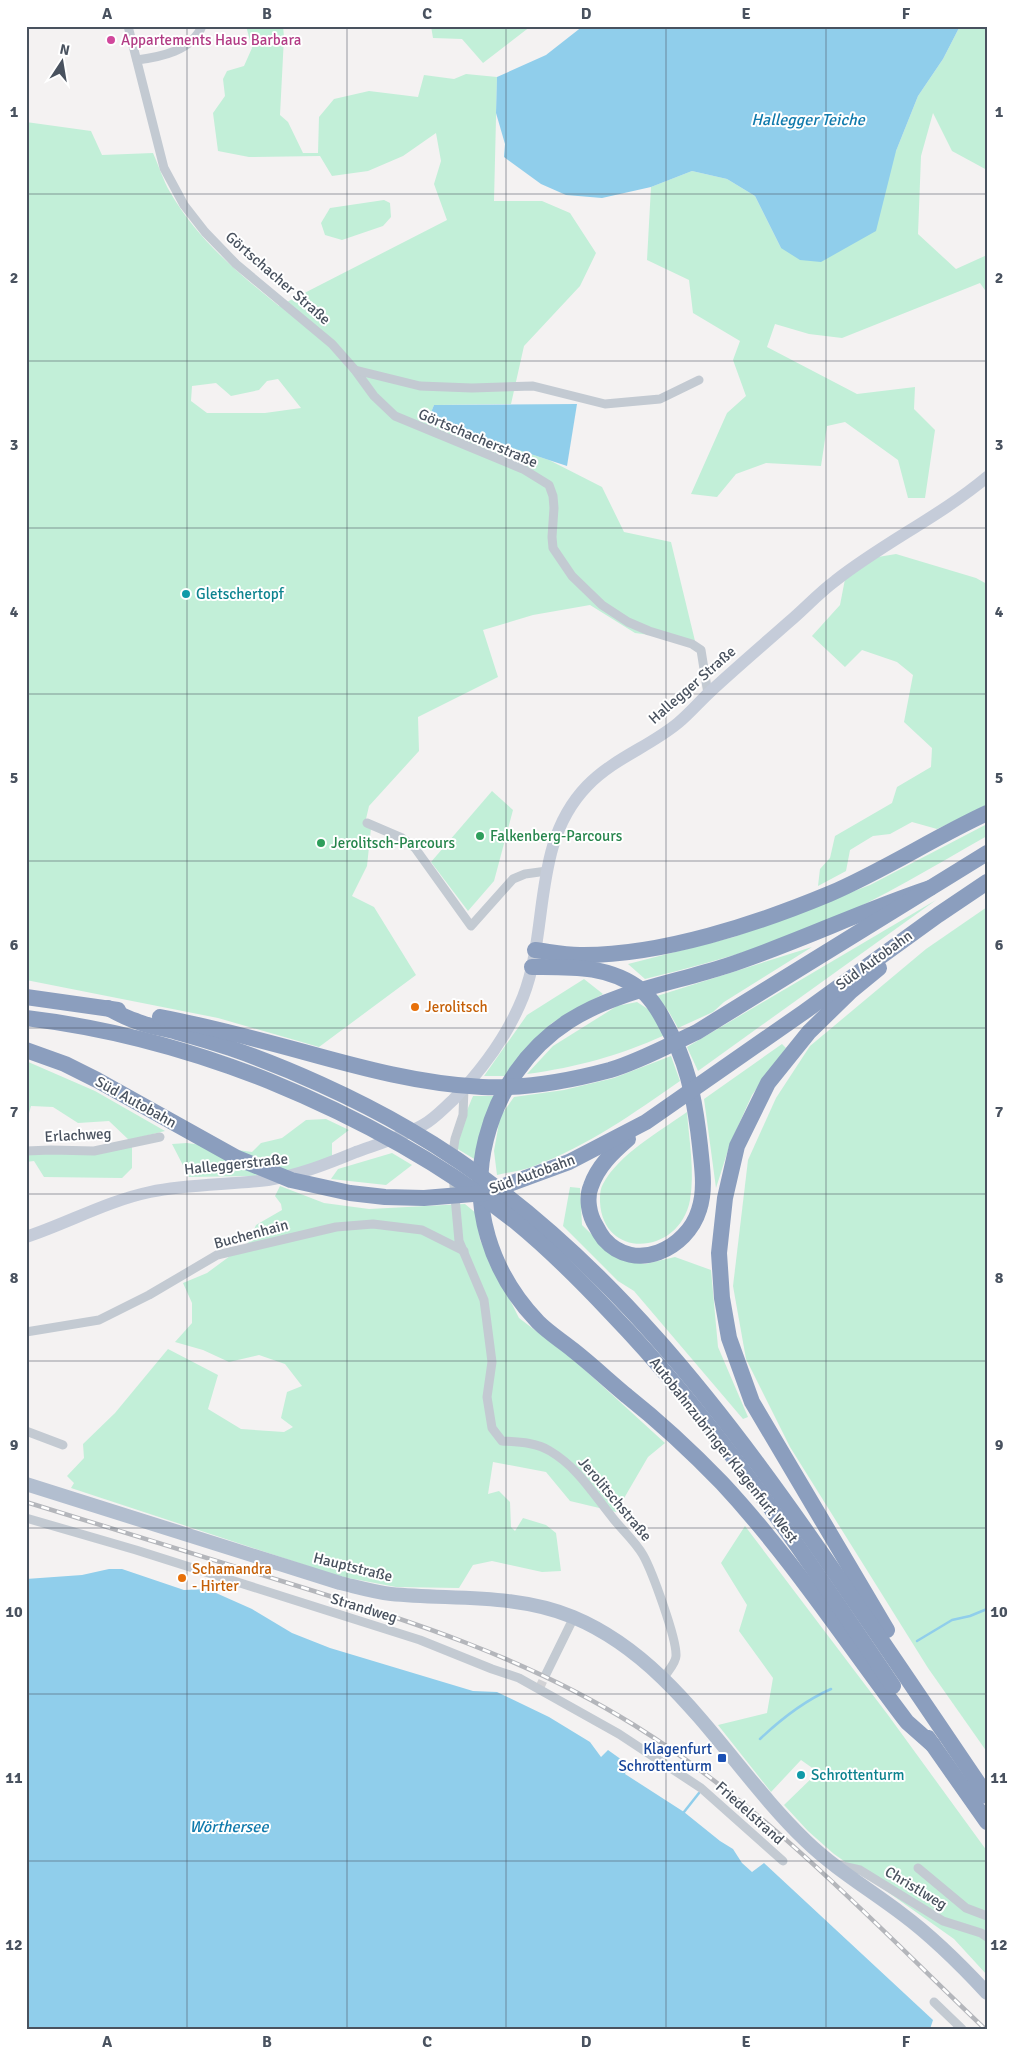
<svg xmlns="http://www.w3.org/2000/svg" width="1013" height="2055" font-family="Signika,sans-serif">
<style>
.green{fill:#c2efd8;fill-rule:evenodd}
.water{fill:#90ceeb}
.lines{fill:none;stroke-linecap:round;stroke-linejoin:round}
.stream{stroke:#90ceeb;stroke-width:2.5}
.minor-tunnel{stroke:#d2d2d5;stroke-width:9;stroke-dasharray:9 4.5;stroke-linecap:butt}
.minor{stroke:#c3cad2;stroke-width:9}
.secondary{stroke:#c5ccd9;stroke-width:12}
.primary{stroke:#b2becf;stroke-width:14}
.motorway{stroke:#8b9ebe;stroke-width:16}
.rail-casing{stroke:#b4b6bb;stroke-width:4.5}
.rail{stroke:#fff;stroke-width:2.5;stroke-dasharray:8;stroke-linecap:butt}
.grid{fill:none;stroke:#49525f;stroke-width:1;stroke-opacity:0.55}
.hotel-dot{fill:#d1479c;stroke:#fff;stroke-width:2}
.culture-dot{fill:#0f9aa8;stroke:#fff;stroke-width:2}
.leisure-dot{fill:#2e9e5b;stroke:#fff;stroke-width:2}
.food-dot{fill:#e8710a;stroke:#fff;stroke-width:2}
.transit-dot{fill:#1a4fb4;stroke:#fff;stroke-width:2}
.labels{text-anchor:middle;stroke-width:4;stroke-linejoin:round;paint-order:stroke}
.hotel-label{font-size:15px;fill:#b23c85;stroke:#fff;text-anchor:start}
.street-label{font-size:15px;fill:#49525f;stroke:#fff}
.culture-label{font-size:15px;fill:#0d838f;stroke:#fff;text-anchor:start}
.leisure-label{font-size:15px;fill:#27864d;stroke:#fff;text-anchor:start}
.food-label{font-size:15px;fill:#c56008;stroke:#fff;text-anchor:start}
.transit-label{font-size:15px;fill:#164399;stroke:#fff;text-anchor:end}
.water-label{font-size:16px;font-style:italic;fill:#107aac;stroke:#fff}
.neatline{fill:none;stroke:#49525f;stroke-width:2}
.grid-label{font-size:16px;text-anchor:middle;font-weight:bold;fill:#49525f}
</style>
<rect width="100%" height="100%" fill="#f4f2f2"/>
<g class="green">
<path d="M246,26H283L284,37L280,115L288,122L303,153H318L319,117L334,99L369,91L418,97L424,75L454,79L466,74L497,77L494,201H542L570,213L596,253L580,286L524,346L511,404L434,405L428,420L549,460L602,487L624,532L671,542L695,641L635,633L590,605L533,615L483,630L498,677L418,717L419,751L369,806L366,819L371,828L367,866L352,896L374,907L416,975L319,1047L218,1018L26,980V122L91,131L102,155L153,153C159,166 163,180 170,192C197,239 238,273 279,306L447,220L434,184L441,161L436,133L403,156L368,171L332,176L320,156L249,157L218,151L213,113L225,96L223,79L227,71L244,66L252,48ZM278,379L301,408L265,413H207L191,401L192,386L216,383L231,396L259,390L267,381Z"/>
<polygon points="431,26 531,26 483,63 462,39 433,38"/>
<polygon points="960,26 987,26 987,170 952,151 933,113 921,156 918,234 956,269 987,255 987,293 980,283 842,338 809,334 775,324 767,347 857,394 915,387 914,409 935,430 925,498 908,498 898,460 845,422 827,426 821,466 766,463 736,474 717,497 691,494 727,413 746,396 733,360 740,341 693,313 689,280 647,260 651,187 692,171 727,179 755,196 781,248 896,151 918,96 943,59"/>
<polygon points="384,200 390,203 391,217 383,226 342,240 325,235 321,223 330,208"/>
<polygon points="896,554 976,578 987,584 987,806 937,829 912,822 890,834 873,836 850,850 846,871 818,886 820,869 830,858 835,836 892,803 897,787 931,767 932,748 904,722 913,675 897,662 862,650 845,667 812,636 840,605 845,579 878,557"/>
<polygon points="492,791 513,810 494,881 468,911 431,862"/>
<path d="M987,824V836C934,866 882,898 826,922C768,947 706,964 645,979L628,964L734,937L870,885Z"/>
<polygon points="936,900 698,1071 687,1047"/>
<polygon points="987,907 987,1752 928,1668 790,1447 746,1359 733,1286 748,1160 776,1098 810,1046 926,949"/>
<polygon points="812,947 724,1002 713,1012 678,1028 669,1012 657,996"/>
<polygon points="584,979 603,994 552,1023 530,1045 505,1076 484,1076 527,1015"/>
<path d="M637,1002L654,1013L665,1035C618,1056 578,1067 527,1074L553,1046L617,1006Z"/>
<polygon points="782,1044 786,1048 752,1095 730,1144 716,1188 704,1099"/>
<path d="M671,1056L680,1081C634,1113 588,1146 534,1166C522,1171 509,1172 497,1175L494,1151L500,1117L514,1097L564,1090L614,1078Z"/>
<polygon points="26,1061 95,1091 165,1131 129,1140 109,1121 78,1123 53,1107 31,1106 29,1113 26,1113"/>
<polygon points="473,1096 495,1096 476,1160 456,1148 463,1120"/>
<path d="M687,1112C689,1140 695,1172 690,1200C680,1255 603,1261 600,1202C600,1196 600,1189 603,1184C619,1154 659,1132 687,1112Z"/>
<polygon points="326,1119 349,1130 332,1143 332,1159 296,1169 254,1176 189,1177 172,1144 187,1143 252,1152 261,1143 282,1138 306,1120"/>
<polygon points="132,1146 132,1168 122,1178 44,1177 34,1161 26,1162 26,1154"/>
<polygon points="392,1153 412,1165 386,1185 331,1179 338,1169"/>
<polygon points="280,1186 324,1203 369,1209 465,1204 477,1214 480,1240 519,1318 574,1360 665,1443 648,1457 616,1512 570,1501 546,1472 493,1462 488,1494 499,1491 510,1502 511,1527 515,1531 523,1518 546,1525 556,1533 561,1571 542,1572 492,1561 473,1565 459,1588 396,1587 338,1576 71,1488 74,1483 67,1476 84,1458 83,1444 115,1413 168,1349 218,1375 208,1409 241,1429 284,1432 293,1427 281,1418 287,1392 302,1386 285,1364 259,1355 229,1362 203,1350 175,1342 192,1323 192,1303 183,1283 207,1273 249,1242 256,1225 282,1210 281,1204 275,1196"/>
<polygon points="570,1187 580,1188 582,1225 615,1257 645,1264 675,1257 711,1270 718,1347 748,1417 743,1419 634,1291 618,1281 563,1226"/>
<polygon points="745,1526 888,1715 987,1851 987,1975 954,1939 834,1854 808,1831 784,1805 818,1772 801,1760 771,1792 718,1725 767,1713 773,1678 739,1631 747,1605 721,1563"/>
</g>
<g class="water">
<polygon points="583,26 960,26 943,59 918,96 896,151 876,231 821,262 800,260 781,248 755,196 727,179 692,171 651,187 602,198 566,195 541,184 504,157 505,144 496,113 497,77 546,55"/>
<polygon points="577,404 567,466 428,420 434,405"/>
<polygon points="109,1569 122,1569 184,1590 207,1589 252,1609 292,1633 330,1648 473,1691 497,1692 549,1717 590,1742 601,1757 608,1750 629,1765 625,1774 684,1812 720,1841 733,1849 742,1863 752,1872 764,1863 933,2020 930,2029 26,2029 26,1579 82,1575"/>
</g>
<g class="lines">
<g class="stream">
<polyline points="917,1641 952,1620 970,1616 987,1609"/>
<path d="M760,1739C781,1719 804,1701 831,1689"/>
<polyline points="684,1812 699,1793"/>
</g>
<polyline class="minor-tunnel" points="539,1689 546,1674"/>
<g class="minor">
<polyline points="128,26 164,168 184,205 205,232 236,264 332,344 355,370 374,396 395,416 523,469 549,485 553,496 554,508 552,537 553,548 572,576 602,605 628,622 649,631 692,644 701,650 708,694"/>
<path d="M137,60C160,57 192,51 202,26"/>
<polyline points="355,370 420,386 472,388 533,386 605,404 660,399 699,380"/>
<polyline points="367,823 402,838 415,848 471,926 513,879 525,874 547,871"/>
<polyline points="26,1151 51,1150 94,1151 160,1137"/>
<polyline points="452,1159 455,1139 463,1115 464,1088"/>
<path d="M453,1175L459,1241L484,1300L492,1362L487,1397L492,1428L502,1441C517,1442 536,1442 550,1451C577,1467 592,1492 612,1517C621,1529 635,1541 643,1555C652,1571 677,1639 676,1656C676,1663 667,1672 663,1679"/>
<polyline points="26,1332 99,1320 149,1295 217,1255 336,1227 373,1224 422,1230 464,1251"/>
<polyline points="26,1431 63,1445"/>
<polyline points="26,1518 136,1550 420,1640 492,1669 519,1678 619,1734 701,1788 783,1861"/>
<polyline points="546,1674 574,1617"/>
<polyline points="838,1865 860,1870 943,1921 981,1933 987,1937"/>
<polyline points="918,1868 966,1908 987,1916"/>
<polyline points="934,2002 962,2029"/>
</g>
<path class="secondary" d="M26,1237C68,1223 107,1201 150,1192C189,1184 229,1185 268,1180C299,1175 327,1164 356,1152C378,1144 402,1137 423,1125C434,1119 443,1109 453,1100C483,1069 507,1037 523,997C550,928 531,844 587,786C614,758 649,747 678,723C690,713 700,701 711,691C737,667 764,644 790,621C805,608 819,593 835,581C883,543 939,517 987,477"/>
<path class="primary" d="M26,1484L340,1583C357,1587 374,1592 391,1594C452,1600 515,1593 573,1617C676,1660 729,1767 806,1841C835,1869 869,1889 902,1914C933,1937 961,1965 987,1993"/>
<g class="motorway">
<path d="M930,888C861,911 796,943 726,966C674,983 616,991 569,1021C527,1048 498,1091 486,1139C469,1206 491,1273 538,1322C549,1333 562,1341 573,1350C592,1365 609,1381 627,1396C661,1423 692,1452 722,1483C791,1557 846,1642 907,1722L933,1745"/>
<path d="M535,950C551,952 568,956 584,955C662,955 757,924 829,894C883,871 933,838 987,813"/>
<path d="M532,967C569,967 610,965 641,990C656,1002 665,1023 674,1040C690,1072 696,1110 700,1146C702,1167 706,1189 699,1210C687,1249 635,1274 604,1239C601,1235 598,1230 596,1226C589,1215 586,1198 591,1186C598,1166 612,1153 628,1139"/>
<polyline points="879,968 851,991 809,1032 768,1083 737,1146 725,1198 719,1253 722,1298 729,1338 752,1402 887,1630"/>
<polyline points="26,997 118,1010"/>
<path d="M108,1008C117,1013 126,1018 136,1021C149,1027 164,1028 177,1032C195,1037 212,1042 230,1048C288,1068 355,1098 408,1129C599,1239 731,1420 853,1599C898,1664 942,1730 987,1796"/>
<path d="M160,1017C208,1026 256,1039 304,1052C362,1068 421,1084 482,1087C524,1089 569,1081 610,1070C640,1061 669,1045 697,1032L987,853"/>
<path d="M26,1018C110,1028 191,1050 269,1081C357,1117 442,1163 516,1222C550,1250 581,1281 611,1313C720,1426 806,1557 893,1686"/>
<polyline points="26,1050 65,1064 97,1080 237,1158 291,1180 350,1193 385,1197 424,1198 485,1193 569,1162 646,1122 804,1012 938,915 987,882"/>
<polyline points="928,1738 987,1822"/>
</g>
<defs>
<path id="rail" d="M26,1502C114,1529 201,1556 288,1583C408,1620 527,1658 634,1725C766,1807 873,1922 985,2029"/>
</defs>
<use href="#rail" class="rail-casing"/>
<use href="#rail" class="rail"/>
</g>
<path class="grid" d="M187,26V2029M347,26V2029M506,26V2029M666,26V2029M826,26V2029M26,194H987M26,361H987M26,528H987M26,694H987M26,861H987M26,1028H987M26,1194H987M26,1361H987M26,1528H987M26,1694H987M26,1861H987"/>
<circle class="hotel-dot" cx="111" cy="40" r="5"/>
<g class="culture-dot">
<circle cx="186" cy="594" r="5"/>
<circle cx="801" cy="1775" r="5"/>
</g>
<g class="leisure-dot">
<circle cx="480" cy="836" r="5"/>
<circle cx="321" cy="843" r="5"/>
</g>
<g class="food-dot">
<circle cx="415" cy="1007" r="5"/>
<circle cx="182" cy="1578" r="5"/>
</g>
<rect class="transit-dot" x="717" y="1753" width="10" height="10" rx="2.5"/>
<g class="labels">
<g class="hotel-label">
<text x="121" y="45">Appartements Haus Barbara</text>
</g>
<g class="street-label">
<text transform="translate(278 278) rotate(41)" y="5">Görtschacher Straße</text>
<text transform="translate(478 438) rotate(23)" y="5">Görtschacherstraße</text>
<text transform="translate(692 685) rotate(-41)" y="5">Hallegger Straße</text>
<text transform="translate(874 960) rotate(-36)" y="5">Süd Autobahn</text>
<text transform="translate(136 1102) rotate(29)" y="5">Süd Autobahn</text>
<text transform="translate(78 1135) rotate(-3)" y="5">Erlachweg</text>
<text transform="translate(236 1164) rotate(-6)" y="5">Halleggerstraße</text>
<text transform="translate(532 1174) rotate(-20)" y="5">Süd Autobahn</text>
<text transform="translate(251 1234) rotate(-15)" y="5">Buchenhain</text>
<text transform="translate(724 1450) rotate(52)" y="5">Autobahnzubringer Klagenfurt West</text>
<text transform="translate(615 1499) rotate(50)" y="5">Jerolitschstraße</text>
<text transform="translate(353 1567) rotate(14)" y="5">Hauptstraße</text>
<text transform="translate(364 1608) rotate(17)" y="5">Strandweg</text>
<text transform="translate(750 1813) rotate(42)" y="5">Friedelstrand</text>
<text transform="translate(916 1888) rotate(31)" y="5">Christlweg</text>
</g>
<g class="culture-label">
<text x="196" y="599">Gletschertopf</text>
<text x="811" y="1780">Schrottenturm</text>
</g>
<g class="leisure-label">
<text x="490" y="841">Falkenberg-Parcours</text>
<text x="331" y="848">Jerolitsch-Parcours</text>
</g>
<g class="food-label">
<text x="425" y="1012">Jerolitsch</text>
<text x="192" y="1574">Schamandra<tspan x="192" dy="17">- Hirter</tspan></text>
</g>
<g class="transit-label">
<text x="712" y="1754">Klagenfurt<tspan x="712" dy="17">Schrottenturm</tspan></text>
</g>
<g class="water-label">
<text x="808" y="125">Hallegger Teiche</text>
<text x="229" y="1832">Wörthersee</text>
</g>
</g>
<rect width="1013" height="2055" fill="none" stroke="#ffffff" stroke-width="55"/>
<g transform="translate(62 62) rotate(12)" stroke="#ffffff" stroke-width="4" paint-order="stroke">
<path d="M0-4L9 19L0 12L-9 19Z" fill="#49525f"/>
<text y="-8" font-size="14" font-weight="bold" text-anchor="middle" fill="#49525f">N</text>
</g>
<rect x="28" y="28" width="958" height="2000" class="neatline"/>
<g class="grid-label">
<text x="107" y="19">A</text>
<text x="267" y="19">B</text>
<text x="427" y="19">C</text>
<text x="586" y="19">D</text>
<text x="746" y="19">E</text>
<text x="906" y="19">F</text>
<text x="14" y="117">1</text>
<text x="999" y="117">1</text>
<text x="14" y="283">2</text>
<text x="999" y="283">2</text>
<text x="14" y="450">3</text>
<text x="999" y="450">3</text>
<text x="14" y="617">4</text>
<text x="999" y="617">4</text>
<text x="14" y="783">5</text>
<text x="999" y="783">5</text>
<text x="14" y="950">6</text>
<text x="999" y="950">6</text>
<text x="14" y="1117">7</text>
<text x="999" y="1117">7</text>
<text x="14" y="1283">8</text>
<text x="999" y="1283">8</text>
<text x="14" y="1450">9</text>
<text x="999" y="1450">9</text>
<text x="14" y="1617">10</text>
<text x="999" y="1617">10</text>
<text x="14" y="1783">11</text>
<text x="999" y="1783">11</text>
<text x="14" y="1950">12</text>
<text x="999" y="1950">12</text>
<text x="107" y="2047">A</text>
<text x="267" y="2047">B</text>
<text x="427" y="2047">C</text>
<text x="586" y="2047">D</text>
<text x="746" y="2047">E</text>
<text x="906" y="2047">F</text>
</g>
</svg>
